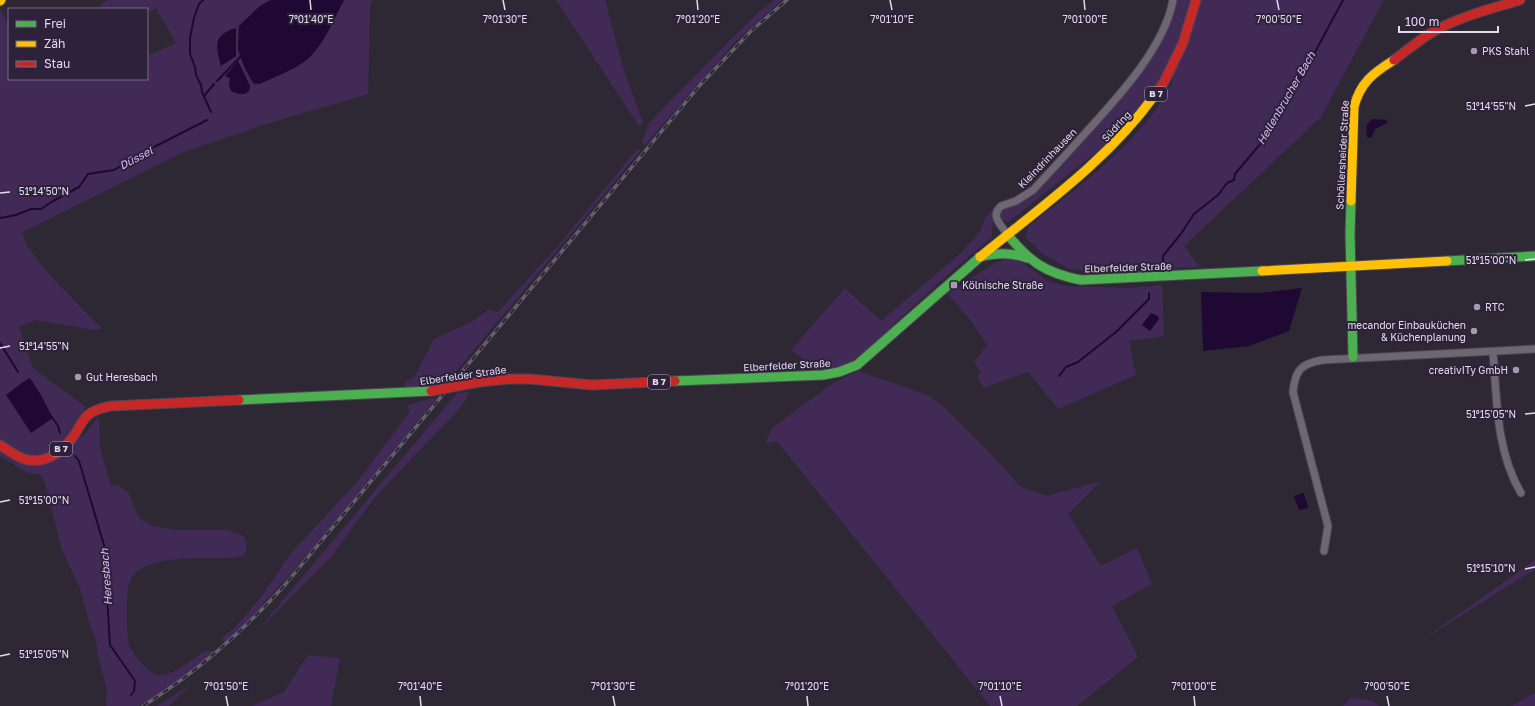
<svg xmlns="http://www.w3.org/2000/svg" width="1535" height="706" font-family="'Golos Text',sans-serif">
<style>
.green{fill:#412b56;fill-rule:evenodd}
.water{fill:#1f0831}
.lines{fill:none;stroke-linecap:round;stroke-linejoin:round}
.stream{stroke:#1f0831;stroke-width:2}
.street-casing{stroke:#4c4552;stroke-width:9}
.fast-casing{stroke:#4c4552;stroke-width:11}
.slow-casing{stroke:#4c4552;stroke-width:11}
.jam-casing{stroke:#4c4552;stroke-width:11}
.street{stroke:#6c6772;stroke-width:7}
.fast{stroke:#4caf50;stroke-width:9}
.slow{stroke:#ffc107;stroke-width:9}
.jam{stroke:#c62828;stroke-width:9}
.rail-casing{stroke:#65616b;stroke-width:3.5}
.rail{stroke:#2e223b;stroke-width:2;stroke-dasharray:6;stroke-linecap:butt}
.jam-bridge-casing{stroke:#4c4552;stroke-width:11;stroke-linecap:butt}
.jam-bridge{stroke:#c62828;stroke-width:9}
.ticks{fill:none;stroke:#e3dbec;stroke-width:1.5}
.poi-dot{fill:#a49cac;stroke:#2e223b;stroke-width:1.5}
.labels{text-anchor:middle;stroke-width:4;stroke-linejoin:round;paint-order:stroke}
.shield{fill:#2e223b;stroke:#ada4b7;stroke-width:1}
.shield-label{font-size:9px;font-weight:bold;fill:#e3dbec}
.poi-label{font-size:10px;fill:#e3dbec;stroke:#2e223b;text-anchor:start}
.street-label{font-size:10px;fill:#e3dbec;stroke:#2e223b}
.water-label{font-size:11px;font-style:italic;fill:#d9bbfa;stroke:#2e223b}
.ticks-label{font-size:10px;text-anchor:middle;fill:#e3dbec;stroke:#2e223b;stroke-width:4;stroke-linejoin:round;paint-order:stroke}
</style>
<rect width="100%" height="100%" fill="#2e2835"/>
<g class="green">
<path d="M107,0H271L260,6L239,26C239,34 237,41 238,48C239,57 249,81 256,85L320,45L344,0H372L370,5L368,94L266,124L186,151L22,232L26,244L44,269L102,329L93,330L35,320L19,327L33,368L86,407L71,429L82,437L99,416L100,449L111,486L116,485L128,492L139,518L152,526L178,530H227L244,536L247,544L245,555C234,559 222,558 209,558C187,558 161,558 141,568C134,572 129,581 128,588C126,598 126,639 130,648C134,656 148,671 155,674C173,680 192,656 207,651C210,651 213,651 216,650L164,691L138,706H106L107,691L97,652L96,639L90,625L80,588L62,550L46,486L41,475L26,472L0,456V9L9,26V79H147V56L176,43L156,8L147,13V9H103L100,5ZM238,61L250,86L245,94H239L231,91L230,78L226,76Z"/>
<polygon points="556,0 605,0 623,68 643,122 639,126"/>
<polygon points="774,0 782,0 736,41 645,145 642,142 649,123 730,40 758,13"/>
<path d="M1176,0H1193L1176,48L1155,90L1118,135L1008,222L1001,219L1000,213C1008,204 1022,204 1031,196C1050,179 1067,159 1083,140C1122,98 1163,57 1176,0Z"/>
<path d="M1201,0H1384L1320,118L1184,246L1200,267L1128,269L1095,271L1069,269L1043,254L1025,237L1029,226C1079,186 1143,141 1172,83L1171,78C1184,52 1194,28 1201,0Z"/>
<polygon points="638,148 640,151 453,375 418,386 405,389 405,382 414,377 434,339 471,322 488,310 498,312 557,247"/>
<path d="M992,210L993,215L992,237C962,262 933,287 905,314C887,330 871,351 850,363C836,370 820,371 805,369L812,365L791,350L845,288L881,321L962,252L980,231L986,217Z"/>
<polygon points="1011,259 1023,263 1046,280 1064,286 1130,288 1162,285 1164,336 1129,341 1136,375 1058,409 1028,372 983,388 977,376 981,373 974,362 987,345 968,317 947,294 996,262"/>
<polygon points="858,371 930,396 946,409 988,451 1021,487 1047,496 1101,481 1068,514 1101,566 1137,548 1152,584 1112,606 1138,657 1077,706 990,706 777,441 765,444 772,428 833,383"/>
<polygon points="470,392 461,407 375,497 331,557 257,631 457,393"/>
<path d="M437,397C369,481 302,566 226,643L221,639L235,627L262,596L291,553L358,481L410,411L407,405Z"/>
<polygon points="1535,560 1535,569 1415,645"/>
<polygon points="308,655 340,658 331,706 252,706 284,692"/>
<polygon points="190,685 169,706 157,706"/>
<polygon points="1535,693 1535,706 1511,706"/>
<polygon points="1351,698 1371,700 1379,706 1343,706"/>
</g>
<g class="water">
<path d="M271,0H344C334,19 326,40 311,56C298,69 276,76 260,84L253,83L244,66L238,49L239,26L260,6Z"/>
<path d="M236,28V56L221,66C216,46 212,35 236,28Z"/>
<polygon points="238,61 250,86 249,91 245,94 239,94 231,91 229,84 230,78 225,76"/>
<path d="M1373,119L1387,120V123L1375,129L1372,137L1369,138L1367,137C1366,129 1365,123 1373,119Z"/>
<polygon points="1302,288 1289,331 1249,346 1203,351 1201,292 1258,293"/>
<polygon points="1151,313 1158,316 1159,319 1150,331 1142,325"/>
<polygon points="30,378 41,395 53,418 31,433 6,395 23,382"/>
<polygon points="1303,493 1304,494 1308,507 1308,508 1299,510 1294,496"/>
</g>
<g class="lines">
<g class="stream">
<polyline points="203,0 199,4 194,18 190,38 190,54 195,67 196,75 201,85 202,92 211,112"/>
<polyline points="217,81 243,54"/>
<polyline points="204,96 214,84"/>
<polyline points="0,218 16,215 31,209 41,209 53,201 79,187 88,174 114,170 156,146 207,120"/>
<polyline points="1163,263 1163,256 1180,235 1194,214 1218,195 1227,183 1234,180 1235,174 1261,143 1307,67 1343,0"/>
<polyline points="0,343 18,372"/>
<polyline points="1059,376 1066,367 1078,362 1116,332 1149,299 1149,293"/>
<polyline points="52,417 58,426 60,433"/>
<polyline points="75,456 79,461 104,545 110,645 135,681 134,691 131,695"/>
</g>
<defs>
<g id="street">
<path d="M1007,234C1001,225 990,216 1001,206L1016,201L1033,190C1052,170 1071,149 1089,129C1120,95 1165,46 1173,0"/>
<path d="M1493,352C1497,400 1496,451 1521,493"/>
<path d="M1324,551L1328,526L1293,392C1295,370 1301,364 1322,360L1535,349"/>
</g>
<g id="fast">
<polyline points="1351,201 1350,234 1353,357"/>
<path d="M1007,234C1030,262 1045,273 1081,280L1262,271"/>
<path d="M979,257C996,253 1010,252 1027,258"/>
<polyline points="1447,261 1535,256"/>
<polyline points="675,381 823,375 839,372 857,365 980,257"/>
<polyline points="239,400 431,391"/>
</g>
<g id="slow">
<polyline points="0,1 1,0"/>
<path d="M1351,201L1354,107C1360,83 1373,73 1394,60"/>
<path d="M980,257C1041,207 1107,161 1154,96"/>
<polyline points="1262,271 1447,261"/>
</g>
<g id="jam">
<path d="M1394,60C1406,51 1418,41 1431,33C1458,17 1490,9 1520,0"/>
<polyline points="1154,96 1164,82 1183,43 1196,0"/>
<polyline points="479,382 509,379 530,379 592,385 675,381"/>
<path d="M0,445C8,450 15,456 24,459C43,465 62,453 72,438C78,431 81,421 88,415C95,409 103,408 111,406L239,400"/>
</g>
</defs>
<use href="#street" class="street-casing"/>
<use href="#fast" class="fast-casing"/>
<use href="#slow" class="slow-casing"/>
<use href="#jam" class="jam-casing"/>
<use href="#street" class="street"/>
<use href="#fast" class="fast"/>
<use href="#slow" class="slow"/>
<use href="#jam" class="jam"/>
<defs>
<path id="rail" d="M143,706C198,671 240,634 284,586L700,85L751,31L787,0"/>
</defs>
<use href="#rail" class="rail-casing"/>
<use href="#rail" class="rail"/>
<defs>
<polyline id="jam-bridge" points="431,391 479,382"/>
</defs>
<use href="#jam-bridge" class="jam-bridge-casing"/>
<use href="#jam-bridge" class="jam-bridge"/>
</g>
<path class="ticks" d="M310,0L311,10M503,0L505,10M697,0L698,10M890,0L892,10M1084,0L1085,10M1277,0L1279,10M1525,106L1535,104M0,193L10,192M1525,260L1535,259M0,348L10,346M1525,414L1535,413M0,502L10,500M1525,569L1535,567M0,656L10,654M226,696L228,706M420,696L421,706M613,696L615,706M807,696L808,706M1000,696L1002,706M1194,696L1195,706M1387,696L1389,706"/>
<g class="poi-dot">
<circle cx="1474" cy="51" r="4"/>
<rect x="950" y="281" width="8" height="8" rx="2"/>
<circle cx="1477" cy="307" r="4"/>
<circle cx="1474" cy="331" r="4"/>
<circle cx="1516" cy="370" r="4"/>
<circle cx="78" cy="377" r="4"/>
</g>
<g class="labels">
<g class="shield">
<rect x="1145" y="87" width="22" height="14" rx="3"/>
<rect x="648" y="375" width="22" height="14" rx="3"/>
<rect x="50" y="442" width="22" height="14" rx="3"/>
</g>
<g class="shield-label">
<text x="1156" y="97">B 7</text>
<text x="659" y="385">B 7</text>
<text x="61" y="452">B 7</text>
</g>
<g class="poi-label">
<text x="1482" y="55">PKS Stahl</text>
<text x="962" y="289">Kölnische Straße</text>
<text x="1485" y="311">RTC</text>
<text x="1466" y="329" text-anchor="end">mecandor Einbauküchen<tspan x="1466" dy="12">&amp; Küchenplanung</tspan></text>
<text x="1508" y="374" text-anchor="end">creativITy GmbH</text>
<text x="86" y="381">Gut Heresbach</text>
</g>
<g class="street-label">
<text transform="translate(1116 126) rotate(-47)" y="4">Südring</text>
<text transform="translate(1342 155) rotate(-87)" y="4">Schöllersheider Straße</text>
<text transform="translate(1047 158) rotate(-46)" y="4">Kleindrinhausen</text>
<text transform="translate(1128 267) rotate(-2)" y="4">Elberfelder Straße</text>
<text transform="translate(787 365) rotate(-3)" y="4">Elberfelder Straße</text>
<text transform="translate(463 375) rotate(-8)" y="4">Elberfelder Straße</text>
</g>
<g class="water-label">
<text transform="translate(1286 98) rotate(-60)" y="4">Hellenbrucher Bach</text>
<text transform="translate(136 158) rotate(-28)" y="4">Düssel</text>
<text transform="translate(106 577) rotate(-94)" y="4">Heresbach</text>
</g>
</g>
<g class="ticks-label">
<text x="311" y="23">7°01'40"E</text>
<text x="505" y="23">7°01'30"E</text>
<text x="698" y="23">7°01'20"E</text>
<text x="892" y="23">7°01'10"E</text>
<text x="1085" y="23">7°01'00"E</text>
<text x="1279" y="23">7°00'50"E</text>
<text x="1491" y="110">51°14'55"N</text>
<text x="44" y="195">51°14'50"N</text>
<text x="1491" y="264">51°15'00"N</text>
<text x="44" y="350">51°14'55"N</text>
<text x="1491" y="418">51°15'05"N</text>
<text x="44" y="504">51°15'00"N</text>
<text x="1491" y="572">51°15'10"N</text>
<text x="44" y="658">51°15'05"N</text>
<text x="226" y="690">7°01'50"E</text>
<text x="420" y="690">7°01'40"E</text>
<text x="613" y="690">7°01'30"E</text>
<text x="807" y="690">7°01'20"E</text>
<text x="1000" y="690">7°01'10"E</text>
<text x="1194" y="690">7°01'00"E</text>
<text x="1387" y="690">7°00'50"E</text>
</g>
<rect x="8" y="8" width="140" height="72" fill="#2e223b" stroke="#766c82"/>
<rect x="16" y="21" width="20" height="6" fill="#4caf50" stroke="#766c82"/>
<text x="44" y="28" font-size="12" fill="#e3dbec">Frei</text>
<rect x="16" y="41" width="20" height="6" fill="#ffc107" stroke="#766c82"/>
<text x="44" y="48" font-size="12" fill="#e3dbec">Zäh</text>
<rect x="16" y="61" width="20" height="6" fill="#c62828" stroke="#766c82"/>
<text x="44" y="68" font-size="12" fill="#e3dbec">Stau</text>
<path d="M1399 26v6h99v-6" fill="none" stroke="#e3dbec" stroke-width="2"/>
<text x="1405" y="26" font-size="12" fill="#e3dbec" stroke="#2e223b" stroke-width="3" paint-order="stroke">100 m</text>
</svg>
